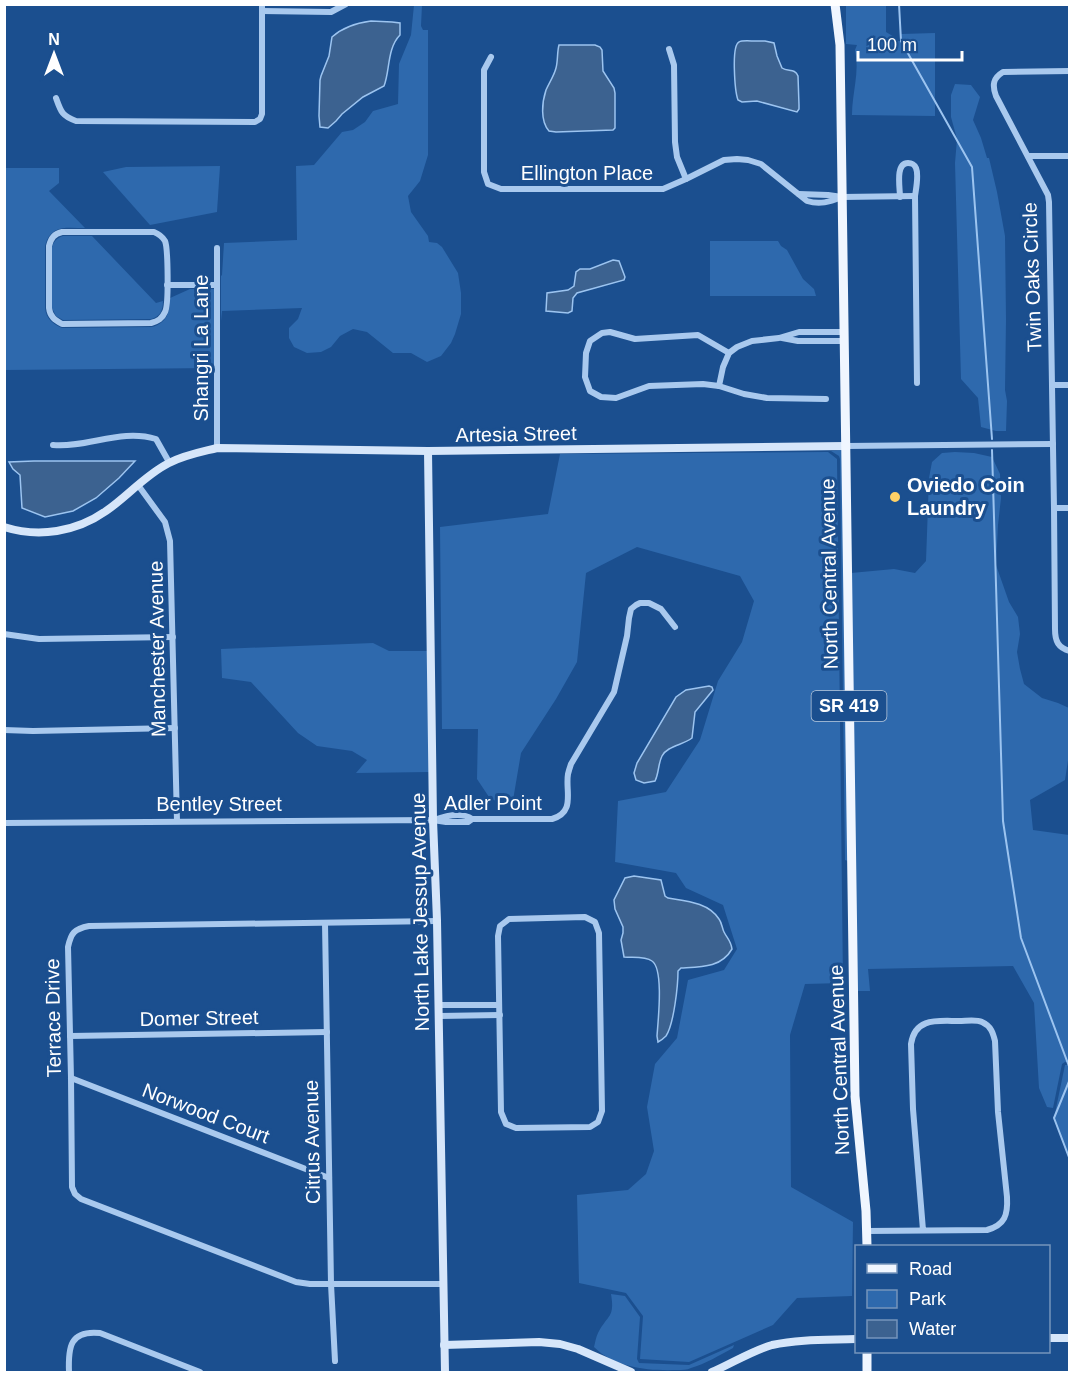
<svg xmlns="http://www.w3.org/2000/svg" width="1074" height="1377" font-family="Arial,sans-serif">
<style>
.green{fill:#2e69ad}
.water{fill:#3c6290;stroke:#9cc4f0;stroke-width:1.5}
.lines{fill:none;stroke-linecap:round;stroke-linejoin:round}
.stream{stroke:#9cc4f0;stroke-width:2}
.street{stroke:#a9c9ee;stroke-width:6}
.secondary{stroke:#d6e6fa;stroke-width:8}
.primary{stroke:#f0f6ff;stroke-width:9}
.poi-dot{fill:#ffd166;stroke:#1b4f8f;stroke-width:2}
.labels{text-anchor:middle;stroke-width:6;stroke-linejoin:round;paint-order:stroke}
.shield{fill:#1b4f8f;stroke:#bbcadd;stroke-width:1.5}
.shield-label{font-size:18px;font-weight:bold;fill:#fff}
.street-label{font-size:20px;fill:#fff;stroke:#1b4f8f}
.poi-label{font-size:20px;font-weight:bold;fill:#fff;stroke:#1b4f8f;text-anchor:start}
</style>
<rect width="100%" height="100%" fill="#1b4f8f"/>
<g class="green">
<polygon points="414,5 422,5 421,26 423,30 428,30 428,155 420,181 408,196 411,212 428,236 429,242 437,243 442,247 458,273 461,293 461,314 455,334 451,343 441,356 427,362 411,353 393,353 367,332 353,329 340,336 331,347 321,352 307,353 294,347 289,338 289,328 298,319 302,308 222,311 221,321 221,276 222,275 224,243 297,240 296,166 314,165 342,132 353,130 365,122 373,111 398,104 399,64 411,35"/>
<path d="M846,5H886V32L896,38L897,41H901V34L935,33V116L852,115C852,93 860,72 855,50L857,45L846,44Z"/>
<polygon points="955,84 971,85 980,97 973,120 981,138 987,158 989,158 997,192 1005,236 1006,319 1005,390 1007,401 1006,431 996,431 981,427 978,398 961,379 955,163 957,139 951,117 951,95"/>
<polygon points="220,166 217,212 150,225 103,172 126,167"/>
<path d="M4,168H59V183L49,191L85,228C66,228 51,224 45,246V308C46,319 53,324 62,328L152,327C167,323 170,312 170,298L190,289H214L215,368L5,370Z"/>
<path d="M63,236H92L156,303L163,301C163,310 160,317 151,319L63,320L56,316L52,308V247C54,241 57,238 63,236Z"/>
<polygon points="710,241 778,241 781,246 787,250 803,279 814,289 816,296 710,296"/>
<polygon points="842,450 848,861 845,860 840,459 839,456 831,451"/>
<polygon points="828,452 837,459 843,983 805,984 790,1035 791,1187 853,1222 852,1296 797,1298 773,1325 689,1362 640,1359 643,1316 626,1293 579,1283 577,1195 628,1190 646,1174 654,1151 647,1107 655,1064 677,1038 688,980 724,970 737,949 723,905 686,888 676,873 615,862 618,801 666,792 700,740 718,681 742,642 754,601 740,576 637,547 586,573 577,662 556,699 521,753 512,806 504,806 489,797 477,779 478,729 442,729 440,527 548,514 560,454"/>
<polygon points="955,452 974,453 992,457 1000,474 1001,498 998,525 996,565 1009,602 1018,617 1020,634 1017,652 1020,669 1024,684 1042,698 1058,703 1069,708 1069,754 1065,780 1030,800 1033,830 1069,835 1069,1062 1065,1062 1062,1064 1053,1108 1047,1107 1039,1088 1034,1003 1013,966 868,969 870,991 857,991 851,573 894,569 915,573 926,561 929,478 932,462 942,453"/>
<polygon points="373,643 389,651 428,651 430,772 356,773 367,760 352,751 317,746 298,733 251,682 222,678 221,649"/>
<polygon points="1065,1065 1070,1065 1069,1159 1054,1118"/>
<path d="M611,1294L625,1296L640,1317L637,1359L639,1363L689,1365L734,1345L733,1348C720,1355 705,1364 691,1368C687,1370 682,1370 677,1370C649,1371 615,1368 594,1347C595,1343 596,1337 598,1333C608,1314 615,1318 611,1294Z"/>
</g>
<g class="water">
<path d="M371,21L392,22L400,23V35C387,48 390,71 384,86L363,97L342,114L336,121L328,128L320,127L319,116L320,80L321,76L329,56L332,37C343,27 356,23 371,21Z"/>
<path d="M754,41H765L774,43L777,56L782,68C788,72 795,68 798,76L799,105V109L797,112L757,101L742,102L738,100C735,92 731,46 739,42C742,40 751,41 754,41Z"/>
<path d="M559,45H595L600,47L602,50L603,71L614,88L615,93V128L613,130L556,132L549,131C540,121 542,102 546,90C549,83 554,76 556,68C558,61 557,52 559,45Z"/>
<polygon points="613,260 619,261 625,277 624,280 577,293 573,298 572,311 568,313 546,311 547,293 568,290 574,286 576,272 580,269 590,269"/>
<polygon points="34,461 135,461 119,478 96,498 73,511 45,517 22,508 20,475 13,469 9,462"/>
<path d="M709,686L712,687L713,690L695,712L692,738C683,745 667,746 662,756C658,764 659,773 655,781L644,783L636,780L634,773L637,763L676,697L686,690Z"/>
<path d="M634,876L661,880L665,896L668,898C685,901 708,902 719,919C722,923 722,928 724,932C727,938 731,941 732,949C721,968 701,967 681,968L678,971C678,985 674,1024 666,1036C663,1039 662,1040 658,1042L657,1036C658,1021 664,969 652,961C645,956 632,958 624,957L621,940L623,933V927L615,909L614,900L625,878Z"/>
</g>
<g class="lines">
<g class="stream">
<polyline points="899,4 901,41 972,167 992,439"/>
<polyline points="992,450 1003,821 1021,938 1070,1069"/>
<polyline points="1070,1079 1054,1118 1070,1160"/>
</g>
<g class="street">
<polyline points="262,11 331,12 346,4"/>
<polyline points="669,49 674,65 675,142 677,157 686,179"/>
<path d="M491,57L484,70V172L488,184L501,189H663L686,179L724,160L737,159L748,160L761,164L807,201C820,205 829,202 842,197"/>
<path d="M1070,71L1003,72C993,78 992,85 996,96L1048,195L1049,202L1054,508L1055,629C1055,641 1058,648 1070,651"/>
<path d="M56,98C61,112 62,116 76,121L255,122L260,119L262,114V4"/>
<polyline points="1028,156 1070,156"/>
<polyline points="799,194 828,195 842,197 915,196"/>
<path d="M900,197C900,188 895,163 908,163C912,163 914,164 916,168C919,175 916,189 915,196L917,383"/>
<path d="M62,232H154C159,234 162,236 165,241C168,248 169,305 165,312C162,319 158,321 151,323L62,324C55,320 50,317 49,308V246C51,238 54,234 62,232Z"/>
<polyline points="217,248 217,448"/>
<polyline points="167,285 217,285"/>
<polyline points="782,338 798,341 844,341"/>
<polyline points="729,353 698,335 635,339 610,332 602,333 590,341 586,353 585,377 590,391 601,397 616,398 649,386 703,384 719,386 744,394 767,398 826,399"/>
<polyline points="1052,385 1070,385"/>
<polyline points="719,386 723,367 729,353 737,347 752,341 779,338 799,332 844,332"/>
<path d="M53,445C88,448 121,428 156,439L169,462"/>
<polyline points="846,446 1053,444"/>
<polyline points="138,485 165,522 170,541 177,821"/>
<polyline points="1054,508 1070,508"/>
<polyline points="4,634 39,639 173,637"/>
<polyline points="4,730 33,731 175,728"/>
<path d="M434,820C445,816 462,812 472,819"/>
<path d="M4,823L433,820L446,822H468L472,819H552C576,812 565,791 568,774C569,770 570,767 571,764L614,692L627,636L629,618L631,609L636,605L640,603H649L661,609L675,627"/>
<polygon points="585,917 595,922 599,933 602,1111 598,1122 590,1127 516,1128 506,1124 501,1112 498,936 500,926 509,919"/>
<path d="M437,921L89,926C74,929 71,933 68,947L71,1078L72,1187L75,1194L81,1199L296,1282L310,1284H443"/>
<polyline points="325,923 331,1284 335,1361"/>
<polyline points="439,1005 499,1005"/>
<polyline points="439,1016 500,1015"/>
<polyline points="70,1036 327,1032"/>
<polyline points="71,1078 329,1178"/>
<path d="M867,1231L987,1230C1005,1225 1008,1215 1007,1197L998,1112L995,1041C993,1033 991,1026 982,1022C976,1019 966,1021 959,1021C938,1021 915,1017 911,1044L913,1109L923,1230"/>
<path d="M69,1372C68,1347 70,1330 100,1333L200,1372"/>
</g>
<g class="secondary">
<polyline points="428,451 433,820 437,921 445,1372"/>
<path d="M4,527C39,538 76,532 106,511C128,496 145,475 169,463C184,455 201,452 217,448L428,451L846,446"/>
<polyline points="1048,1338 1070,1338"/>
<polyline points="444,1345 539,1342 560,1344 578,1349 631,1372"/>
<path d="M712,1372C731,1364 751,1351 772,1345C799,1339 828,1340 856,1339"/>
</g>
<g class="primary">
<polyline points="835,4 840,45 855,1096 866,1211 867,1246"/>
<polyline points="867,1352 867,1372"/>
</g>
</g>
<circle class="poi-dot" cx="895" cy="497" r="6"/>
<g class="labels">
<rect class="shield" x="811.5" y="691" width="75" height="30" rx="4.5"/>
<g class="shield-label">
<text x="849" y="712">SR 419</text>
</g>
<g class="street-label">
<text x="587" y="180">Ellington Place</text>
<text transform="translate(1032 277) rotate(-92)" y="7">Twin Oaks Circle</text>
<text transform="translate(201 348) rotate(-90)" y="7">Shangri La Lane</text>
<text transform="translate(516 434) rotate(-1)" y="7">Artesia Street</text>
<text transform="translate(829 574) rotate(-91)" y="7">North Central Avenue</text>
<text transform="translate(157 649) rotate(-91)" y="7">Manchester Avenue</text>
<text x="493" y="810">Adler Point</text>
<text x="219" y="811">Bentley Street</text>
<text transform="translate(420 912) rotate(-91)" y="7">North Lake Jessup Avenue</text>
<text transform="translate(53 1018) rotate(-91)" y="7">Terrace Drive</text>
<text transform="translate(199 1018) rotate(-1)" y="7">Domer Street</text>
<text transform="translate(839 1060) rotate(-92)" y="7">North Central Avenue</text>
<text transform="translate(206 1113) rotate(21)" y="7">Norwood Court</text>
<text transform="translate(312 1142) rotate(-91)" y="7">Citrus Avenue</text>
</g>
<g class="poi-label">
<text x="907" y="492">Oviedo Coin<tspan x="907" dy="23">Laundry</tspan></text>
</g>
</g>
<rect width="1074" height="1377" fill="none" stroke="#ffffff" stroke-width="12"/>
<rect x="855" y="1245" width="195" height="108" fill="#1b4f8f" stroke="#7695bc" stroke-width="1.5"/>
<rect x="867" y="1264" width="30" height="9" fill="#f0f6ff" stroke="#7695bc" stroke-width="1.5"/>
<text x="909" y="1275" font-size="18" fill="#ffffff">Road</text>
<rect x="867" y="1290" width="30" height="18" fill="#2e69ad" stroke="#7695bc" stroke-width="1.5"/>
<text x="909" y="1305" font-size="18" fill="#ffffff">Park</text>
<rect x="867" y="1320" width="30" height="18" fill="#3c6290" stroke="#7695bc" stroke-width="1.5"/>
<text x="909" y="1335" font-size="18" fill="#ffffff">Water</text>
<g transform="translate(54 54)" stroke="#1b4f8f" stroke-width="4.5" paint-order="stroke">
<path d="M0-4.5L10 22L0 15L-10 22Z" fill="#ffffff"/>
<text y="-9" font-size="16" font-weight="bold" text-anchor="middle" fill="#ffffff">N</text>
</g>
<path d="M858 51v9h104v-9" fill="none" stroke="#ffffff" stroke-width="3"/>
<text x="867" y="51" font-size="18" fill="#ffffff" stroke="#1b4f8f" stroke-width="4.5" paint-order="stroke">100 m</text>
</svg>
